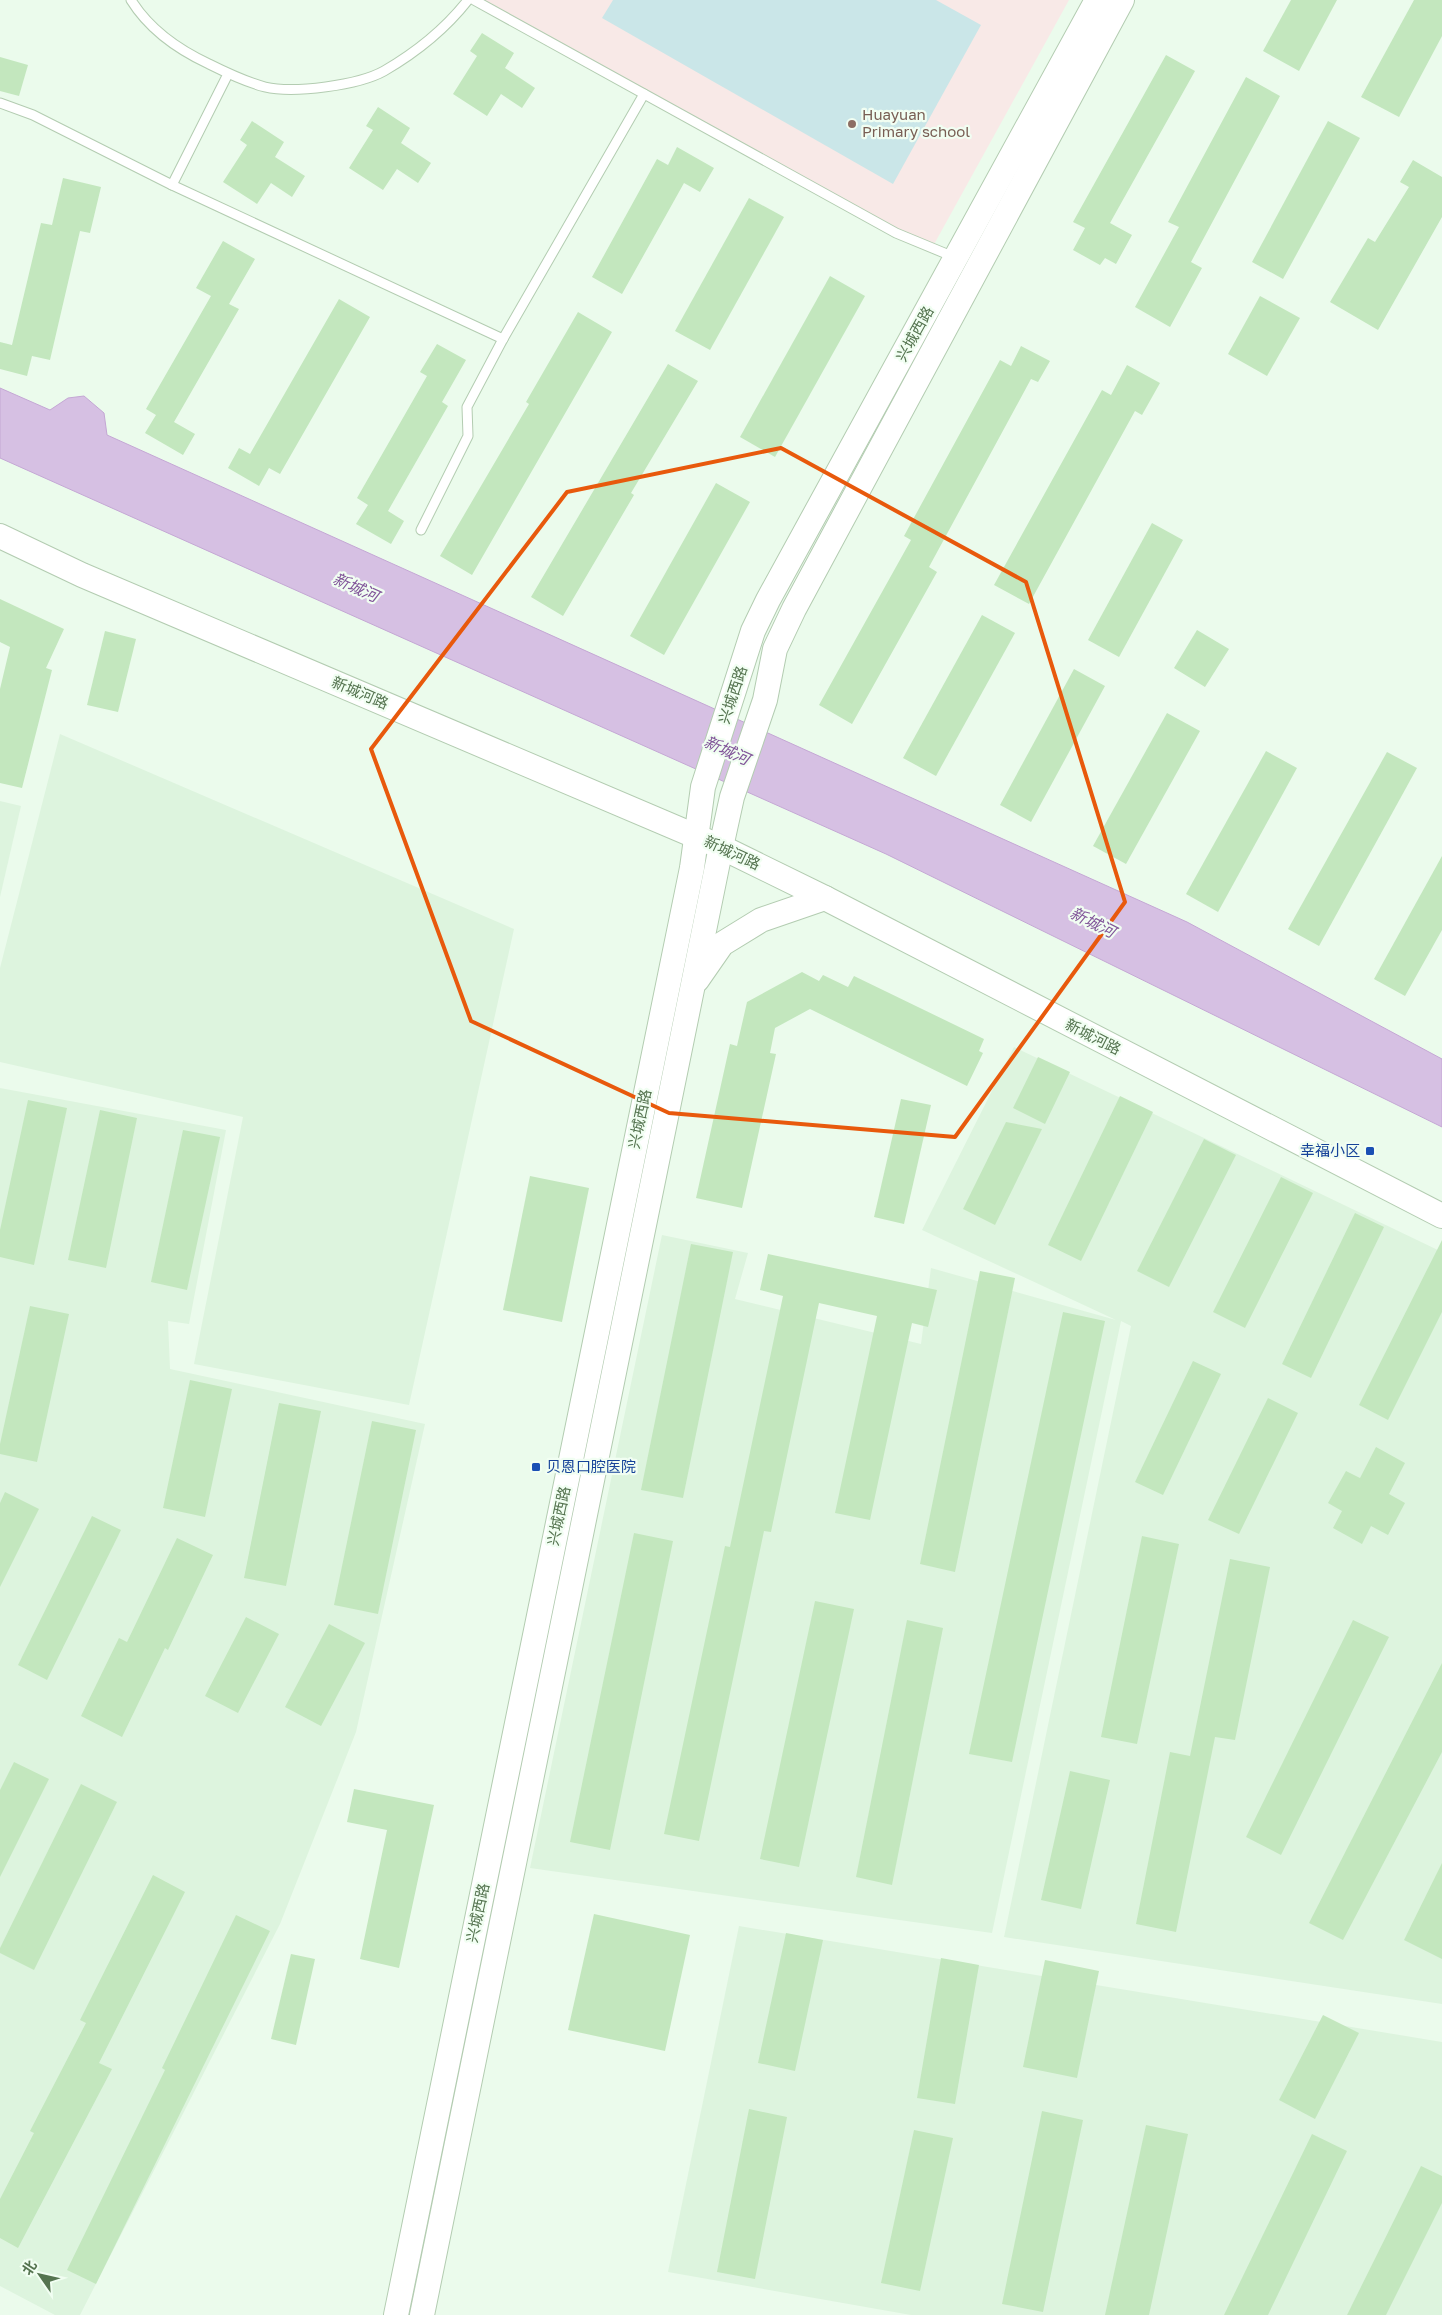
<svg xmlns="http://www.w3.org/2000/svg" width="1442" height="2315" font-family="'Golos Text','Noto Sans SC',sans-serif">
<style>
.residential{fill:#ddf4de}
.education{fill:#f8e9e7}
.green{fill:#cae6e8}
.water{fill:#d6c0e3;stroke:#c4a7d4}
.building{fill:#c3e7be}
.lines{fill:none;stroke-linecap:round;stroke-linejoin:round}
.service-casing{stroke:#b3ccb1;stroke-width:11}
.tertiary-casing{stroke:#b3ccb1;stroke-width:26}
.service{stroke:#fff;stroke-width:9}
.tertiary{stroke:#fff;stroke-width:24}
.marked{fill:none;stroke:#e8590c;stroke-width:4;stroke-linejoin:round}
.education-dot{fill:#8d6e63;stroke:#f1fef2;stroke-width:2}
.transit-dot{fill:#1a4fb4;stroke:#f1fef2;stroke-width:2}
.labels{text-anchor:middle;stroke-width:4.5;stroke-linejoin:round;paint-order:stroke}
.education-label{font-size:15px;fill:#785e54;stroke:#f1fef2;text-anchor:start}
.street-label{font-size:15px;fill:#557450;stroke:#f1fef2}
.transit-label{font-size:15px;fill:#164399;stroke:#f1fef2;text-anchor:end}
.water-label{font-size:16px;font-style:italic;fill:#815599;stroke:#f1fef2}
</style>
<rect width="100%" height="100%" fill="#ebfbec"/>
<g class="residential">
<polygon points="60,734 514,929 409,1405 194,1364 243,1117 0,1062 0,968"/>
<polygon points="0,801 21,806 0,897"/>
<polygon points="1014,1047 1442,1252 1442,2004 1004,1937 1131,1326 1121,1321 992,1933 530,1868 662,1235 748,1253 735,1299 921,1344 931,1268 1116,1320 922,1230"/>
<polygon points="0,1088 226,1130 189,1324 168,1321 170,1369 425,1424 356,1732 280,1924 80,2315 55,2315 0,2286"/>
<polygon points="739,1926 1442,2042 1442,2315 911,2315 668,2272"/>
</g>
<polygon class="education" points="474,0 1069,0 932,248"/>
<polygon class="green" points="613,0 936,0 981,25 893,184 602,18"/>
<polygon class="water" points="0,388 50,410 68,398 84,396 104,413 107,435 1187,922 1442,1059 1442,1127 886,854 0,458"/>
<g class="building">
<polygon points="1291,0 1337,0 1299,71 1263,51"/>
<polygon points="1414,0 1442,0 1442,36 1399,117 1361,97"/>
<polygon points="482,33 514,53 505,68 535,88 522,108 501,94 487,116 453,94 477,56 470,51"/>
<polygon points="1166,55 1195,71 1110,223 1132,235 1116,264 1105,258 1100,265 1073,250 1085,228 1073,222"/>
<polygon points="0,57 28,65 19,96 0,91"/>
<polygon points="1246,77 1280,96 1191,262 1202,268 1170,327 1135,307 1179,227 1168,222"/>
<polygon points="378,107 410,128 401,143 431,163 418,183 397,169 383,190 349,168 373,130 366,126"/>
<polygon points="252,121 284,142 275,157 305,176 292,197 271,183 257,204 223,182 247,145 240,140"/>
<polygon points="1328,121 1360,138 1283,279 1252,262"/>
<polygon points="677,147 714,168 700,192 684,183 622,294 592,277 657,159 668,165"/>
<polygon points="1413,160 1442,177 1442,217 1378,330 1330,302 1368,238 1375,242 1409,187 1400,182"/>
<polygon points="63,178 101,187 90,233 80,231 50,360 32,356 27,376 0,369 0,342 12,345 41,223 52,225"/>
<polygon points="749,198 784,217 710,350 675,331"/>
<polygon points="223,241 255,259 229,304 239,309 174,422 195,434 183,455 145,433 156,415 146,409 211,296 196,288"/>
<polygon points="830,276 865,296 775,457 740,437"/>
<polygon points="1260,296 1300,318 1267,376 1228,354"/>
<polygon points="339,299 370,317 280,474 269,468 259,486 228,468 239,448 250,454"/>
<polygon points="578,312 612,332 472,575 440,556 529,404 526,402"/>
<polygon points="437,344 466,360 442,402 448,406 388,511 404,521 391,544 356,524 368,505 357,498 427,376 420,372"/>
<polygon points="1021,346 1050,361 1038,382 1031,379 929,567 937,572 852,724 819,705 911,540 904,536 1000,360 1011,366"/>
<polygon points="668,364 698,381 631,493 634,495 563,616 531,597"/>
<polygon points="1127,365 1160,383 1142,415 1135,411 1029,604 994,585 1102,390 1111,395"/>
<polygon points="716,483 750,502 664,655 630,636"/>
<polygon points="1152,523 1183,540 1119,657 1088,640"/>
<polygon points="0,599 64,629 46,668 52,670 22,788 0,783 0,689 10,647 0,642"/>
<polygon points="982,615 1015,633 936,776 903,758"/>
<polygon points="1197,630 1229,649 1205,687 1174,668"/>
<polygon points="105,631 136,639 118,712 87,705"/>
<polygon points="1074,669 1105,686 1031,822 1000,805"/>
<polygon points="1167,713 1200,731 1126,864 1093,846"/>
<polygon points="1266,751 1297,768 1218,912 1186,894"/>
<polygon points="1387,752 1417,768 1319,946 1288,929"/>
<polygon points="1442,856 1442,930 1405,996 1374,979"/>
<polygon points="802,972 819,981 823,975 848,987 854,976 984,1039 979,1051 983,1053 967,1086 810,1009 775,1028 770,1053 776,1054 742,1208 696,1198 730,1044 737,1046 747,1002"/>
<polygon points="1038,1057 1070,1072 1045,1124 1013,1108"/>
<polygon points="1120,1096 1153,1112 1081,1261 1048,1245"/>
<polygon points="901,1099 931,1105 904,1224 874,1217"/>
<polygon points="28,1100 67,1108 34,1265 0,1257 0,1230"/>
<polygon points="100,1110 137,1118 106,1268 68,1260"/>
<polygon points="1006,1122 1042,1129 995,1225 963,1209"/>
<polygon points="183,1130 220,1137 187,1290 151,1282"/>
<polygon points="1204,1139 1236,1155 1169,1287 1137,1271"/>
<polygon points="530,1176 589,1188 562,1322 503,1310"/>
<polygon points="1281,1177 1313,1193 1245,1328 1213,1312"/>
<polygon points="1355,1213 1384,1227 1311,1378 1282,1364"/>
<polygon points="1442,1240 1442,1312 1388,1420 1359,1405"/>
<polygon points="691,1244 733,1252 683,1498 641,1490"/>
<polygon points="768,1254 937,1290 928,1327 912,1323 870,1520 835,1513 877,1316 819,1303 771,1532 764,1531 699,1841 664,1834 725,1546 730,1547 783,1296 760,1290"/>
<polygon points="980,1271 1015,1278 955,1572 920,1564"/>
<polygon points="30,1306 69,1314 37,1462 0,1454 0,1444"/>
<polygon points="1063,1312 1105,1321 1012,1762 969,1754"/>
<polygon points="1193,1361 1221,1374 1163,1495 1135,1482"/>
<polygon points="190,1380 232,1389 205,1517 163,1508"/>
<polygon points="1268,1398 1298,1413 1239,1534 1208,1520"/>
<polygon points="279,1403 321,1411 286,1586 244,1578"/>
<polygon points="372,1421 416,1430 378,1614 334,1605"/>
<polygon points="1376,1447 1405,1463 1389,1494 1405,1503 1388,1535 1371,1526 1362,1544 1333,1528 1342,1511 1328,1503 1346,1471 1360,1478"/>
<polygon points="5,1492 39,1509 0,1587 0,1503"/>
<polygon points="92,1516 121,1530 47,1680 18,1665"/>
<polygon points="634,1533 673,1541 610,1850 570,1842"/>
<polygon points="1142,1536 1179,1544 1137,1744 1101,1737"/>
<polygon points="177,1538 213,1555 168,1650 165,1648 122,1737 81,1716 119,1638 127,1642"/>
<polygon points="1230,1559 1270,1567 1235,1740 1215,1737 1176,1932 1136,1924 1170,1752 1190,1756"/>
<polygon points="815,1601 854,1609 799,1867 760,1859"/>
<polygon points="246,1617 279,1634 238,1713 205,1696"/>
<polygon points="907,1620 943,1628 892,1885 856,1877"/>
<polygon points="1353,1620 1389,1637 1281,1855 1246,1837"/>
<polygon points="329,1624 365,1643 321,1726 285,1707"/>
<polygon points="1442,1663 1442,1752 1343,1940 1309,1923"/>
<polygon points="14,1762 49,1779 0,1877 0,1790"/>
<polygon points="1070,1771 1110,1780 1081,1909 1041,1900"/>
<polygon points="81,1784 117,1802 34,1970 0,1953 0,1948"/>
<polygon points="354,1789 434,1805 399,1968 360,1959 387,1830 347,1822"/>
<polygon points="1442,1863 1442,1959 1404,1940"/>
<polygon points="153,1875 185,1892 99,2063 112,2069 18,2248 0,2238 0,2199 34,2133 30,2131 86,2023 80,2020"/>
<polygon points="594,1914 690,1935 665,2051 568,2030"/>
<polygon points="236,1915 270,1931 96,2284 67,2270 165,2070 162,2068"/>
<polygon points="786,1933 823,1940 795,2071 758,2063"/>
<polygon points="291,1954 315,1959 296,2045 271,2039"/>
<polygon points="941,1958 979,1965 955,2104 917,2098"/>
<polygon points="1045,1960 1099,1971 1077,2078 1023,2067"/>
<polygon points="1323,2015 1359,2033 1315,2119 1279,2100"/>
<polygon points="749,2109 787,2117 755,2279 717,2272"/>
<polygon points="1042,2111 1083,2120 1043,2312 1002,2304"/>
<polygon points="1146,2125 1188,2134 1149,2315 1105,2315"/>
<polygon points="914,2130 953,2138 920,2291 881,2283"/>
<polygon points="1312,2134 1347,2151 1268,2315 1224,2315"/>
<polygon points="1421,2166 1442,2176 1442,2203 1386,2315 1347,2315"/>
</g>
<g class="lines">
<defs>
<g id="service">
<path d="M131,0C149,29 179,50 209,64C227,73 246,82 265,87C294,94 359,85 384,71C415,53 446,28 468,0"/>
<polyline points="474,0 896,233 954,257"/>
<polyline points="0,103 33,115 172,185 503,339"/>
<polyline points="172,185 228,74"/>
<polyline points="421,530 468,436 467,407 503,339 644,94"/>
</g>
<g id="tertiary">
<polyline points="0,536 82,575 721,847 825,898 1442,1216"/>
<polyline points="697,980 722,944 761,920 825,898"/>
<polyline points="396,2315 692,868 703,787 753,631 768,600 1097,0"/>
<polyline points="422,2315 721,847 732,797 765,700 775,649 794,609 1122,0"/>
</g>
</defs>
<use href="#service" class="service-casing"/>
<use href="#tertiary" class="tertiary-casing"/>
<use href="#service" class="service"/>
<use href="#tertiary" class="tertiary"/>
</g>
<path class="marked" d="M781,448L1026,582L1125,902L955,1137L669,1113L471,1021L371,749L567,492Z"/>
<circle class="education-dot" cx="852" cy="124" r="5"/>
<g class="transit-dot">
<rect x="1365" y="1146" width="10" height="10" rx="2.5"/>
<rect x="531" y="1462" width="10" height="10" rx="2.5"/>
</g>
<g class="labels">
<g class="education-label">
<text x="862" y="120">Huayuan<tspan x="862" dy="17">Primary school</tspan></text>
</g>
<g class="street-label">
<text transform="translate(915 334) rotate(-61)" y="5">兴城西路</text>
<text transform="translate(360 693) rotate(23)" y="5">新城河路</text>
<text transform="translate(733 695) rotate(-72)" y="5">兴城西路</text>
<text transform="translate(732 853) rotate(25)" y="5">新城河路</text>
<text transform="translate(1093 1037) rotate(27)" y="5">新城河路</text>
<text transform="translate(640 1119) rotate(-78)" y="5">兴城西路</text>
<text transform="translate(559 1516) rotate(-78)" y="5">兴城西路</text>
<text transform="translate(478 1913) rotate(-78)" y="5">兴城西路</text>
</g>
<g class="transit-label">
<text x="1360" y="1156">幸福小区</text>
<text x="546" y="1472" text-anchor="start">贝恩口腔医院</text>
</g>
<g class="water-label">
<text transform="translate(356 587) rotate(24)" y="6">新城河</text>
<text transform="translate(727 750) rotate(24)" y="6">新城河</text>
<text transform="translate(1093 922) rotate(26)" y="6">新城河</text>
</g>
</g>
<g transform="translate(40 2275) rotate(304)" stroke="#f1fef2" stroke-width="4" paint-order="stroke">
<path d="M0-4L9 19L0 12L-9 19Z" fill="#557450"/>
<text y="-8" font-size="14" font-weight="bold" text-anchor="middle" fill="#557450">北</text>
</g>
</svg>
